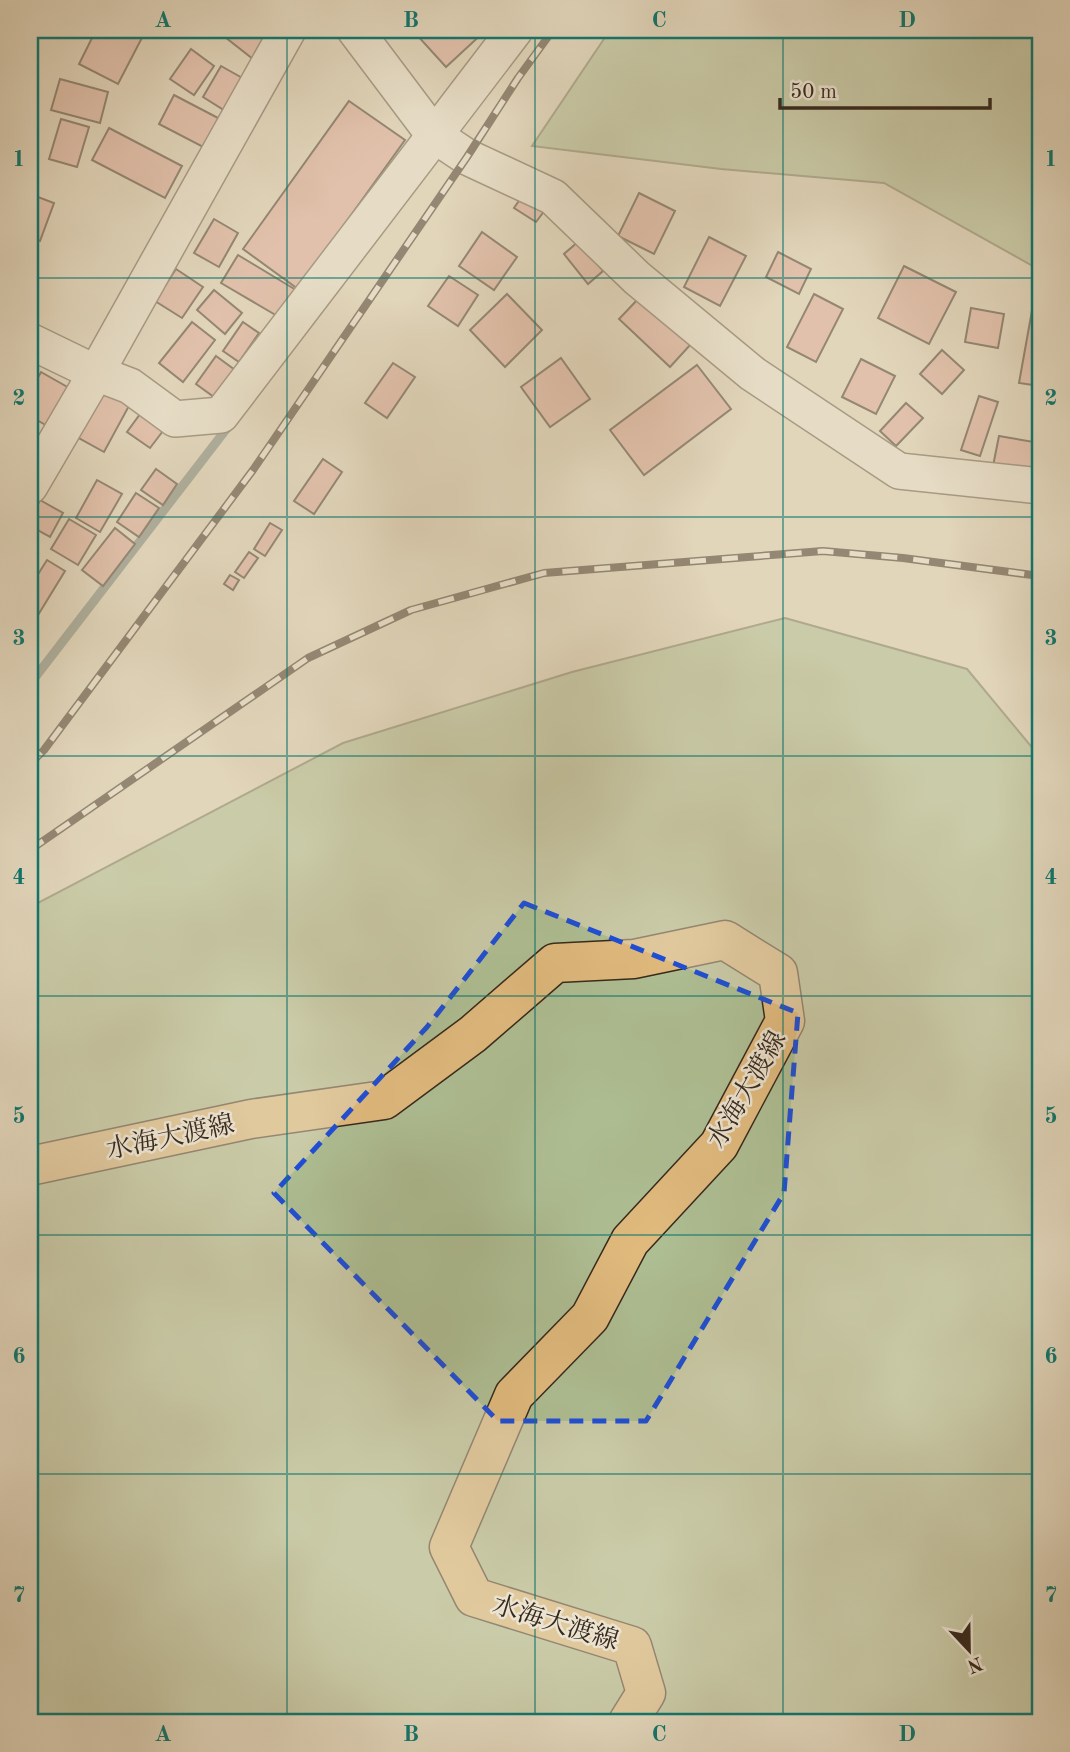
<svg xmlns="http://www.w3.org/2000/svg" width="1070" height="1752" font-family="'Old Standard TT','Noto Serif JP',serif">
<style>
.green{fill:#aebe93;stroke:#727458;stroke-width:2}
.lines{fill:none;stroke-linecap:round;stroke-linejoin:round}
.stream{stroke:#707e79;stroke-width:9}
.building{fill:#dfa999;stroke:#36291d;stroke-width:2}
.minor-casing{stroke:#615444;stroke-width:38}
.major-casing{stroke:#36291d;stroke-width:41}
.minor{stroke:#ece4d2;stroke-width:35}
.major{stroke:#e0ba7d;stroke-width:38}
.rail-casing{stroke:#36291d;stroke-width:8}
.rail{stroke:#ece4d2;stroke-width:5;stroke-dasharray:16;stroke-linecap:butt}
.marked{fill:none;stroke:#1d4ed8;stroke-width:5;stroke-dasharray:14 9;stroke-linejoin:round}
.grid{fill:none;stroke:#0f766e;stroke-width:2;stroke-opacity:0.55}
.labels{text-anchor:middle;stroke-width:5;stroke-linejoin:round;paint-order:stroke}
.street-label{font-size:26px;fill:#36291d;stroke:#ece4d2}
.neatline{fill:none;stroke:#0f766e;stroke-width:2.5}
.grid-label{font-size:23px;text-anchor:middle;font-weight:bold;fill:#0f766e}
</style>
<rect width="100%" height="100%" fill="#e1d5ba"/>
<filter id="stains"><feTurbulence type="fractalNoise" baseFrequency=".00286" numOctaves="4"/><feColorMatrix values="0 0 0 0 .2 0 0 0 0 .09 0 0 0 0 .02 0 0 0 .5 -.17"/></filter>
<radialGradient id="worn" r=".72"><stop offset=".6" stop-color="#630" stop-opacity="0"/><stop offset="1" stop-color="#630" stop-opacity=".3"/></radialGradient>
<g class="green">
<polygon points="610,30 1040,30 1040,270 884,183 721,169 532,146"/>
<polygon points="785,618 967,669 1040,757 1040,1722 30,1722 30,907 343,743 572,672"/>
</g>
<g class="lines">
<polyline class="stream" points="30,684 231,423"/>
</g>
<g class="building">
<polygon points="96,30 146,30 118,84 79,64"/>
<polygon points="216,30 264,30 271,35 253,59"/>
<polygon points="419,30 486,30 446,67 415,33"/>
<polygon points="191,49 214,66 194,95 170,79"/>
<polygon points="221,66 246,80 227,112 203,97"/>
<polygon points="60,79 108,92 100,123 51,110"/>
<polygon points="174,95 220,119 205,148 159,124"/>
<polygon points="349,101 405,140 298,289 243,249"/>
<polygon points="61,119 89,127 77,167 49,159"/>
<polygon points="109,128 182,166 165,198 92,160"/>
<polygon points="639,193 675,211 654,254 618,236"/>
<polygon points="30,194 54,203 40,241 30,237"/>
<polygon points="523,195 545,210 536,222 514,208"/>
<polygon points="214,219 238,233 219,267 194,253"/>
<polygon points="482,232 517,257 494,290 459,266"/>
<polygon points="709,237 746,256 720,306 684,287"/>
<polygon points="579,241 603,271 588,284 564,254"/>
<polygon points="778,252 811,269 799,294 766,277"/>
<polygon points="238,255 296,290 279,317 221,283"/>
<polygon points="904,266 956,292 929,344 878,318"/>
<polygon points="176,269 203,287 182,318 155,301"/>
<polygon points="449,276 478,295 458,326 428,306"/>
<polygon points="214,290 242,313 225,334 197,310"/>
<polygon points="507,294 542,330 505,367 470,330"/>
<polygon points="814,294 843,309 816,362 787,347"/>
<polygon points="640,297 691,344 670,367 619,319"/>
<polygon points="1033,305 1040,306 1040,386 1019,383"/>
<polygon points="971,308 1004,314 998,348 965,342"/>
<polygon points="192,322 215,340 183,382 159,363"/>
<polygon points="243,322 259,333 239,362 223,351"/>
<polygon points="942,350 964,370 942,394 920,374"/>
<polygon points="216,356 235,370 214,397 196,384"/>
<polygon points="561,358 590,399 550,427 521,387"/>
<polygon points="861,359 895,376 876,414 842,397"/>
<polygon points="393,363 415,377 387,418 365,403"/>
<polygon points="697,365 731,409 644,475 610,430"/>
<polygon points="41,372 71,389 49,427 30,416 30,392"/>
<polygon points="104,389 130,404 104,452 77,437"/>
<polygon points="979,396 998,402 980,456 961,450"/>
<polygon points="906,403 923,418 896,446 880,431"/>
<polygon points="143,410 166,427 150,448 127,432"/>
<polygon points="999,436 1040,443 1040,474 993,466"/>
<polygon points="323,459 342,472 314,514 294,501"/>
<polygon points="156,469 177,484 163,505 141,490"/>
<polygon points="97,480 122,494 100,532 76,518"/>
<polygon points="136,493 159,508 139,537 117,522"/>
<polygon points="40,500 63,513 50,537 30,526 30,520"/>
<polygon points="69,519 96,535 78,565 51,549"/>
<polygon points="270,523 282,530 265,556 254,549"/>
<polygon points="115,528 135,544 103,586 82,570"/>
<polygon points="30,550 38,554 30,569"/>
<polygon points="249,552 258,558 244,578 235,572"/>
<polygon points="47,560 65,571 38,615 30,610 30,587"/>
<polygon points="230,575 239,580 233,590 224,584"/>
</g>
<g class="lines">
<defs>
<g id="minor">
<polyline points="355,30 434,135 467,157 553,197 637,278 753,374 899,471 1040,486"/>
<polyline points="30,341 96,373 130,386 175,419 221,415 515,30"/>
<polyline points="30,486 96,373 288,30"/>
</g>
<polyline id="major" points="30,1166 251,1119 384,1100 473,1034 555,963 634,959 725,940 778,973 785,1021 719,1145 630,1241 590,1317 514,1395 449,1547 474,1597 632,1646 646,1693 628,1722"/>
</defs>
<use href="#minor" class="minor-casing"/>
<use href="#major" class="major-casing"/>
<use href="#minor" class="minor"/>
<use href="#major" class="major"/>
<defs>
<g id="rail">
<polyline points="30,764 44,750 253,470 467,157 518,78 553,30"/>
<polyline points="30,850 308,658 411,610 544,573 823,551 903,558 1040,576"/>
</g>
</defs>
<use href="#rail" class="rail-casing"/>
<use href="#rail" class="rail"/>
</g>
<path d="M0 0H1070V1752H0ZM524,903L798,1013L784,1193L646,1421H498L274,1193L427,1027Z" fill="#e1d5ba" fill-opacity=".55" fill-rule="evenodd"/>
<path class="marked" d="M524,903L798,1013L784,1193L646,1421H498L274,1193L427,1027Z"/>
<path class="grid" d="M287,30V1722M535,30V1722M783,30V1722M30,278H1040M30,517H1040M30,756H1040M30,996H1040M30,1235H1040M30,1474H1040"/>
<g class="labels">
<g class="street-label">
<text transform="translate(746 1089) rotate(-60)" y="9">水海大渡線</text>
<text transform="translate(170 1136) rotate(-12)" y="9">水海大渡線</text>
<text transform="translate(556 1622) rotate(17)" y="9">水海大渡線</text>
</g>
</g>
<rect width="1070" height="1752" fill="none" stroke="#e1d5ba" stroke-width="77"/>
<g transform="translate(969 1650) rotate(158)" stroke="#ece4d2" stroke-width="5" paint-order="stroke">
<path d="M0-5L12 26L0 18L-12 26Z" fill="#36291d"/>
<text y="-10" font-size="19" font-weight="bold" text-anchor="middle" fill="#36291d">N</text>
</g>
<path d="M780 98v10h210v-10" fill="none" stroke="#36291d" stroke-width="3.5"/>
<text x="790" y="98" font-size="21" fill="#36291d" stroke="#ece4d2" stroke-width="5" paint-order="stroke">50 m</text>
<rect x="38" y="38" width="994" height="1676" class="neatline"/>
<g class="grid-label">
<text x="163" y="27">A</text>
<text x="411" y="27">B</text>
<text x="659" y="27">C</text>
<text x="907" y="27">D</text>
<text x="19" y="166">1</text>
<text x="1051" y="166">1</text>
<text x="19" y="405">2</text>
<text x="1051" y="405">2</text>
<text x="19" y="645">3</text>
<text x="1051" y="645">3</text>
<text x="19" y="884">4</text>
<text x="1051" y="884">4</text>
<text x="19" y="1123">5</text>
<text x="1051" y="1123">5</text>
<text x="19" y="1363">6</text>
<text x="1051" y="1363">6</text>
<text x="19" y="1602">7</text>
<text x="1051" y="1602">7</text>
<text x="163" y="1741">A</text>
<text x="411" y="1741">B</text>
<text x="659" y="1741">C</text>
<text x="907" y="1741">D</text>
</g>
<rect width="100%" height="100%" filter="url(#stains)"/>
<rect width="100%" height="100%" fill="url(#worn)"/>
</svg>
